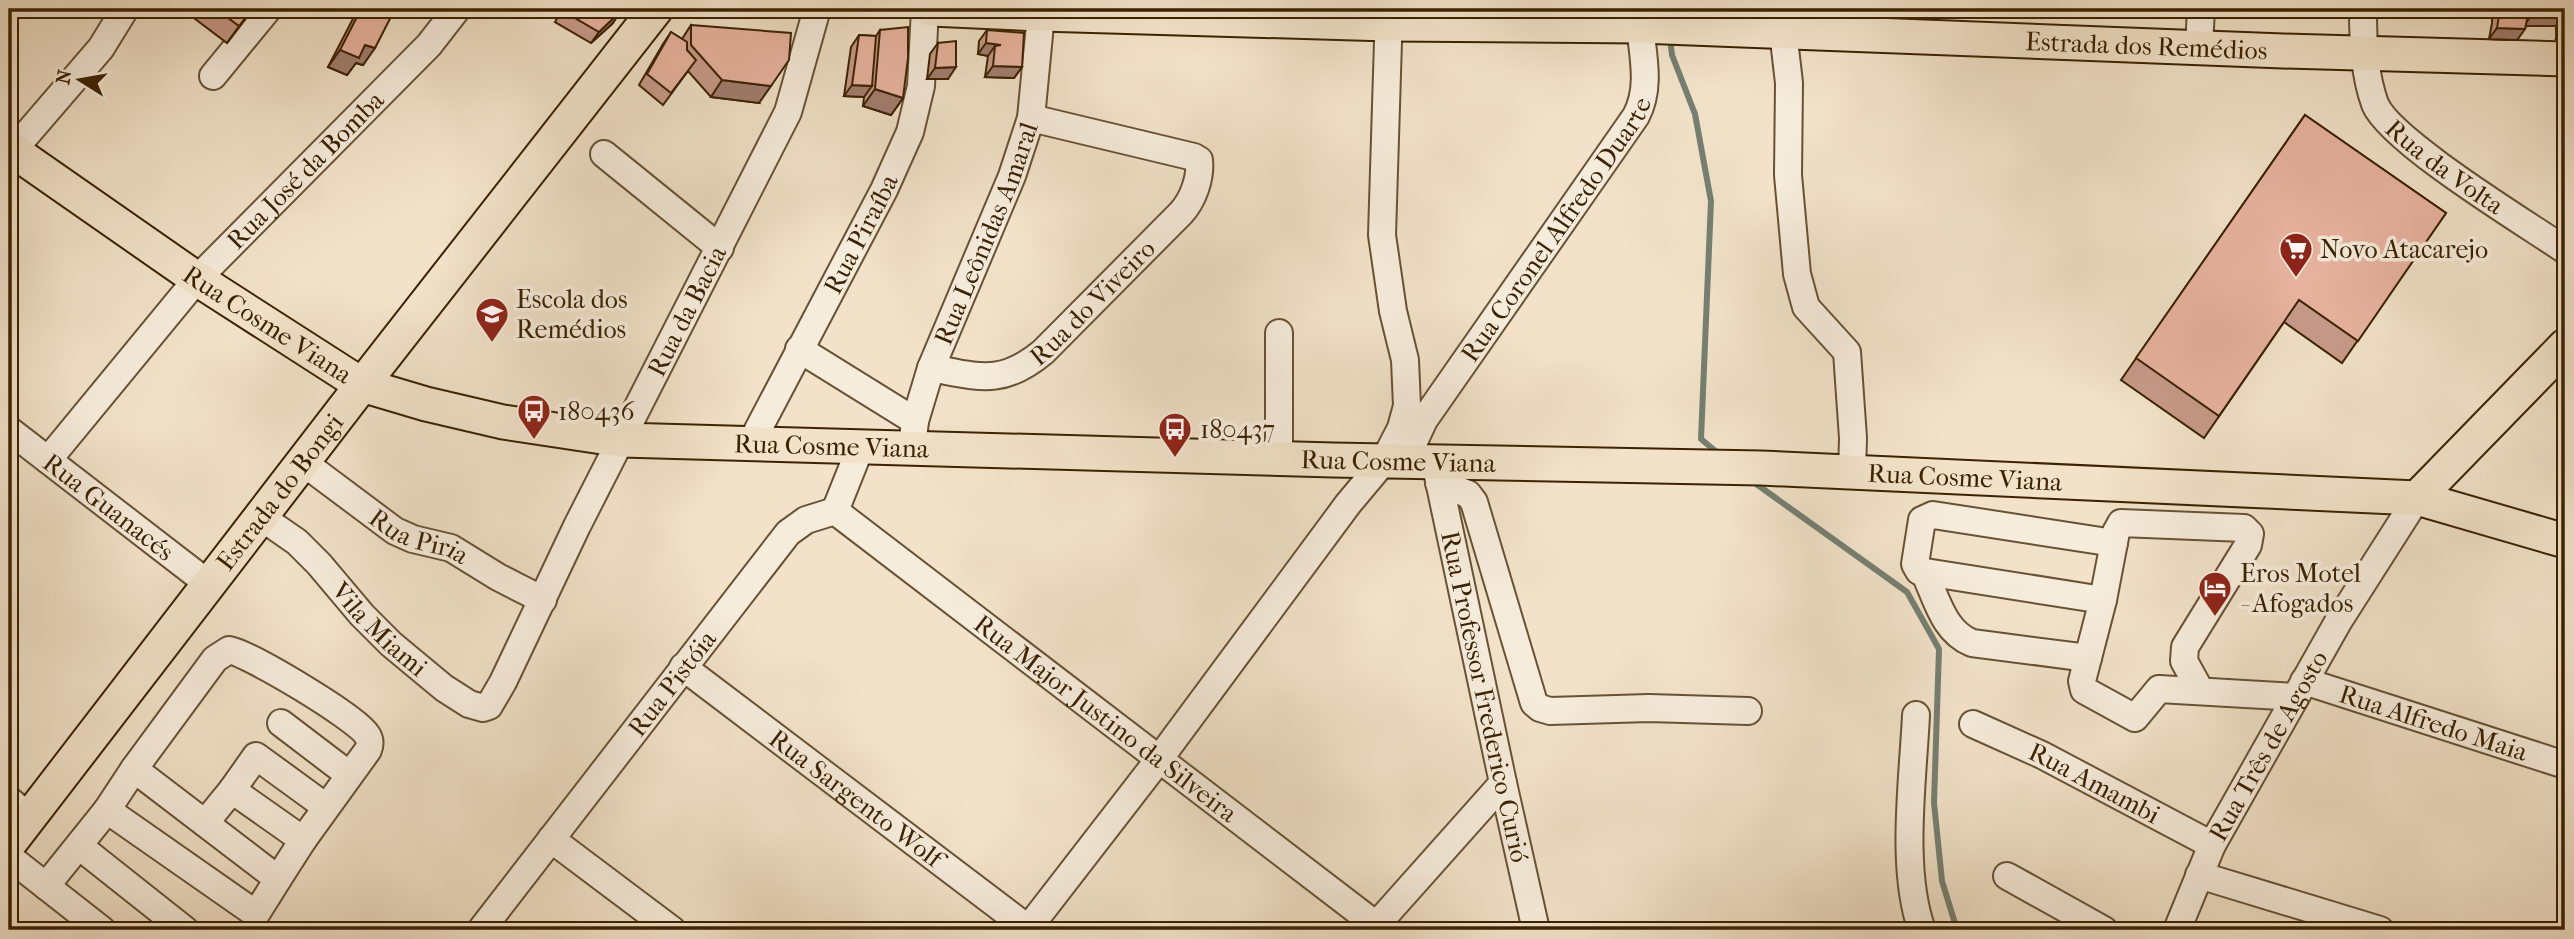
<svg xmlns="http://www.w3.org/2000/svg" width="2574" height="939" font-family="'IM FELL French Canon',serif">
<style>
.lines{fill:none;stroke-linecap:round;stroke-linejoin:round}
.stream{stroke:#757f71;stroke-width:6}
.minor-casing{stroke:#685233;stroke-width:30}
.major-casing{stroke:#3b2201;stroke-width:37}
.minor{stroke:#f6ecdc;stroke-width:26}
.major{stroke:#f1e2c9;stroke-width:33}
.wall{fill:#c89a8a;stroke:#3b2201;stroke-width:2}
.shaded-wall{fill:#a27d70;stroke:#3b2201;stroke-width:2}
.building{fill:#e8b3a0;stroke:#3b2201;stroke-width:2}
.labels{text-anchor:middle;stroke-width:7;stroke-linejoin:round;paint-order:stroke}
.street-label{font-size:26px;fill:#3b2201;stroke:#f6ecdc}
.poi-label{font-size:26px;fill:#3b2201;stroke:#f6ecdc;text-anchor:start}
</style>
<rect width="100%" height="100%" fill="#f1e2c9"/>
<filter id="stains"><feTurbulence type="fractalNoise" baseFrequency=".00286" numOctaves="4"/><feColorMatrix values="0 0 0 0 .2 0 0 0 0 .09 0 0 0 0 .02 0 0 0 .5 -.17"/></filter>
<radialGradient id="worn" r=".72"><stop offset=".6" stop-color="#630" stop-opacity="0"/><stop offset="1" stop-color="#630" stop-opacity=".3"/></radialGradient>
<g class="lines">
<g class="stream">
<polyline points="1670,38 1672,55 1695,114 1711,201 1701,439 1719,454"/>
<polyline points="1752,481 1907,592 1939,649 1934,803 1942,881 1957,930"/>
</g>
<defs>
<g id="minor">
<path id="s1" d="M2363,9C2363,41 2364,73 2375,104C2390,141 2527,224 2565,250"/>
<polyline points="1783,31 1789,83 1788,175 1797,274 1806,307 1847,352 1853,438 1852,472"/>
<polyline points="2199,47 2201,9"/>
<polyline points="213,76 268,9"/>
<polyline points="604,154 720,248"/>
<polyline points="9,155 101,48 125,9"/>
<polyline points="1279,333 1279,458"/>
<polyline points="799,349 915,421"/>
<path id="s2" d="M931,368C980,377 1002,386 1043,352L1181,213C1193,200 1201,178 1199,160L1194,157L1031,118"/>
<path id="s3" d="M9,430L210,585"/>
<path id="s4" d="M751,443L884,190L910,132L921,86L925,9"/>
<path id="s5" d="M912,448L915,421L931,368L1012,176L1031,118L1041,14"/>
<path id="s6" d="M1406,459L1424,420L1636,116C1651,88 1643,56 1640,26"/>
<path id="s7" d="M48,460L197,279L429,45L457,9"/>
<path id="s8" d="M1435,462L1503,783L1536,930"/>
<path id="s9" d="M304,463L395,531L413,539L451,548L498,577L543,600"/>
<polyline points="1439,483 1468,494 1474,502 1534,703 1540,708 1550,711 1649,708 1748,711"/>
<path id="s10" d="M835,511L1376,925"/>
<polyline points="835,511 861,446"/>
<path id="s11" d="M261,517L297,542L319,564L362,615L391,644L444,688L469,704L483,708L489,706L503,682L577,526L788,112L817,9"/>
<path d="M1925,574C1937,600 1944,632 1972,643L2088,658"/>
<polyline points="2103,600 1919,571 1915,564 1922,520 1933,515 2114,543"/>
<path id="s12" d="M683,667L1030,930"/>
<path id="s13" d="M2304,681L2565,765"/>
<polyline points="2200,690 2184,661 2185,647 2248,545 2250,534 2244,528 2121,523 2116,532 2103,600 2082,681 2084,690 2135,718 2159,689 2295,697"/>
<path d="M1916,715C1913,779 1900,870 1922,930"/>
<polyline points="281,723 348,774"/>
<path id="s14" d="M1973,724L2042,755L2212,845"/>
<polyline points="232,790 256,756 326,807"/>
<polyline points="9,800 30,818"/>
<path d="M107,810L134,769L215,659L229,650C250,654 357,718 367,735C371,741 370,745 368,750L303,840L232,790L205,823"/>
<polyline points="551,839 672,930"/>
<polyline points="79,846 185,930"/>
<polyline points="9,857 102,930"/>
<polyline points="2199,875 2380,930"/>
<polyline points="2007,876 2104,930"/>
<polyline points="278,879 303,840"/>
<polyline points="46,886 107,810 256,914 278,879 134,769"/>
<path id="s15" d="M481,930L788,533L806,520L835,511"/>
<polyline points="1027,930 1160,758 1348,504 1384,461 1401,428 1407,406 1405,360 1393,311 1382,235 1389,9"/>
<polyline points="1372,930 1503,783"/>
<path id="s16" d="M2177,930L2212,845L2338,622L2417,498"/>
</g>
<g id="major">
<path id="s17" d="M931,9L1041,14L1389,24L1640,26L2283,51L2565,59"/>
<path id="s18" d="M9,148L197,279L362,385L426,404L503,422L622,440L1333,460L1761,468L2417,498L2565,541"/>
<polyline points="2417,498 2565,346"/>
<path id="s19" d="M9,844L362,385L656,9"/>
</g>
</defs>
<use href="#minor" class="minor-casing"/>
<use href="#major" class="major-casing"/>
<use href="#minor" class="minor"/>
<use href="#major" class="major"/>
</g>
<g class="wall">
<polygon points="188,9 253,9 227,43 186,12"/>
<polygon points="358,9 395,9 363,65 356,63 347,75 328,67"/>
<polygon points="508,9 521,9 515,15"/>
<polygon points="562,9 612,9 613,23 591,43 555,22"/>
<polygon points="2492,9 2565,9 2565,40 2556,39 2556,26 2526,26 2517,40 2489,39 2492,23"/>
<polygon points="691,25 759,103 711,97 688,71 663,105 639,85 663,44 671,32 682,39"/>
<polygon points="880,30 903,98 891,115 863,106 864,97 844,96 851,47 859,35 876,36"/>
<polygon points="987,30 1022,67 1014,78 985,77 988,56 978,54 979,41"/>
<polygon points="938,43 948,79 927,79 930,54"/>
<polygon points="2305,115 2446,213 2342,363 2284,322 2204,438 2121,380"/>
</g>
<g class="shaded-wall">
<polygon points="252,9 253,9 227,43 239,26"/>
<polygon points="330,9 358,9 352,18"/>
<polygon points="621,11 613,23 591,43 599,32"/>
<polygon points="2532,14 2563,15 2556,26 2524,26"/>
<polygon points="2497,28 2525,29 2517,40 2489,39"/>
<polygon points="2564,28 2565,28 2565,40 2556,39"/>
<polygon points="986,43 1001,45 995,46 988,56 978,54"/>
<polygon points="365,45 375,48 363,65 356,63 347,75 328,67 340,50"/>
<polygon points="993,66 1022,67 1014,78 985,77"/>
<polygon points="956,67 948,79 927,79 935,68"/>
<polygon points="722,80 771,86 759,103 711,97"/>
<polygon points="852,85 872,86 864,97 844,96"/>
<polygon points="875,89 903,98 891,115 863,106"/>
</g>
<g class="building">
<polygon points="216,9 252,9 239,26"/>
<polygon points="361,9 395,9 375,48 365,45 359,58 340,50"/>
<polygon points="564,9 612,9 621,11 599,32 563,11"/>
<polygon points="2500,9 2525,9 2525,12 2508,13 2528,15 2525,29 2497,28"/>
<polygon points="2532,9 2565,9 2565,15 2532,14"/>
<polygon points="2563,15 2565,15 2565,28 2564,28"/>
<polygon points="691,25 791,33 789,60 771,86 722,80 691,45"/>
<polygon points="908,27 908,58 903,98 875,89 880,30"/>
<polygon points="987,30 1024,33 1022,67 993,66 995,46 1001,45 986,43"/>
<polygon points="671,32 687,42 687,50 696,60 671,93 647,74"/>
<polygon points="859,35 876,36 872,86 852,85"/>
<polygon points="956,41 956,67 935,68 938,43"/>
<polygon points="2305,115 2446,213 2358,341 2299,300 2219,416 2136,358"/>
</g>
<defs>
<symbol id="supermarket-pin" viewBox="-11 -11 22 30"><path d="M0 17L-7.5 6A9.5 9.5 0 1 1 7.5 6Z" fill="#8f2418" stroke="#f6ecdc"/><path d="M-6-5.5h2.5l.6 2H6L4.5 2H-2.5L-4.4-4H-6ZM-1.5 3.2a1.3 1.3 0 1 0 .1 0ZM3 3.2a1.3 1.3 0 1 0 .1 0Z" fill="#fff"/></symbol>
<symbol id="school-pin" viewBox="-11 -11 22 30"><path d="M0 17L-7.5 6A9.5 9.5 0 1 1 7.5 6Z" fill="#8f2418" stroke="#f6ecdc"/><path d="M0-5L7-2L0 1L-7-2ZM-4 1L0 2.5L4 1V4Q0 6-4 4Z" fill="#fff"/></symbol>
<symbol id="bus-pin" viewBox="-11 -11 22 30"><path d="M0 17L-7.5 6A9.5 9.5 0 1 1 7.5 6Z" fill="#8f2418" stroke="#f6ecdc"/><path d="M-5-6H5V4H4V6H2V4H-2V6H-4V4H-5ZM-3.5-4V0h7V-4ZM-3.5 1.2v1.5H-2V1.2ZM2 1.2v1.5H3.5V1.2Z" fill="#fff"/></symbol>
<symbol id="hotel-pin" viewBox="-11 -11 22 30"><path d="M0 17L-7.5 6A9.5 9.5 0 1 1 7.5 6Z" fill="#8f2418" stroke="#f6ecdc"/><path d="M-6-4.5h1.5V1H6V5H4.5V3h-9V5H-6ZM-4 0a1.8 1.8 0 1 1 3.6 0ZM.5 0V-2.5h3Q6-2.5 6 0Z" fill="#fff"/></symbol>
</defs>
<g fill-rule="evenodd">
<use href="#supermarket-pin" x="2277" y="230" width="38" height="52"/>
<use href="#school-pin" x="473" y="295" width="38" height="52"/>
<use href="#bus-pin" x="515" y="392" width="38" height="52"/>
<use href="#bus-pin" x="1156" y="410" width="38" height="52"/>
<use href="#hotel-pin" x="2196" y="569" width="38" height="52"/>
</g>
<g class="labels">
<g class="street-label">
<text dy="9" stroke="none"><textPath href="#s17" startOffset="1216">Estrada dos Remédios</textPath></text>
<text dy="9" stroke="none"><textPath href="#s1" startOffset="191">Rua da Volta</textPath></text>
<text dy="9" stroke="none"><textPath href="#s7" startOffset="388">Rua José da Bomba</textPath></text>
<text dy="9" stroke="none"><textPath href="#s6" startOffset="275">Rua Coronel Alfredo Duarte</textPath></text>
<text dy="9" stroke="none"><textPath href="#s4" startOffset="236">Rua Piraíba</textPath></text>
<text dy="9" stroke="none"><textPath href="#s5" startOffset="228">Rua Leônidas Amaral</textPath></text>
<text dy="9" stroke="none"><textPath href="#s2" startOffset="189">Rua do Viveiro</textPath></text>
<text dy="9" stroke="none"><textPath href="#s11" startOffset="744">Rua da Bacia</textPath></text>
<text dy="9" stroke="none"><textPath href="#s18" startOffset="313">Rua Cosme Viana</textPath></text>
<text dy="9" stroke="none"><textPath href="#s18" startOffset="901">Rua Cosme Viana</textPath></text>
<text dy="9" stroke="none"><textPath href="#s18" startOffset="1468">Rua Cosme Viana</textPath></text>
<text dy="9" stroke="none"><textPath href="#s18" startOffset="2035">Rua Cosme Viana</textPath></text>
<text dy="9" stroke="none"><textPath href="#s19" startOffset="444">Estrada do Bongi</textPath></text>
<text dy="9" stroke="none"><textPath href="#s3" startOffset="126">Rua Guanacés</textPath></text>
<text dy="9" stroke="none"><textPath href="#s9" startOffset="138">Rua Piria</textPath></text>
<text dy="9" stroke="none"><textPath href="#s11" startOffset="164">Vila Miami</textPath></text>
<text dy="9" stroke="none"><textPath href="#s15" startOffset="312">Rua Pistóia</textPath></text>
<text dy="9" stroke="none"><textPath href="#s8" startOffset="240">Rua Professor Frederico Curió</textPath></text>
<text dy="9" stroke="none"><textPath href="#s10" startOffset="341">Rua Major Justino da Silveira</textPath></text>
<text dy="9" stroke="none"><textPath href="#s13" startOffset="136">Rua Alfredo Maia</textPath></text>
<text dy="9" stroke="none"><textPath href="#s16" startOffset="206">Rua Três de Agosto</textPath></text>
<text dy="9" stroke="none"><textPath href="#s14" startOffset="135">Rua Amambi</textPath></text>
<text dy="9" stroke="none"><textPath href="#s12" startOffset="217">Rua Sargento Wolf</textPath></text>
</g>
<g class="poi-label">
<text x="2320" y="258">Novo Atacarejo</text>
<text x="516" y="308">Escola dos<tspan x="516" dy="30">Remédios</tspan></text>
<text x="558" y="420">180436</text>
<text x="1200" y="438">180437</text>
<text x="2240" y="582">Eros Motel<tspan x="2240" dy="30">- Afogados</tspan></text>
</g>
</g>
<rect width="2574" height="939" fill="none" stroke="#f1e2c9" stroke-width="35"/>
<rect x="10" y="10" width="2553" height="918" fill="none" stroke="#3b2201" stroke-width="3.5"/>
<rect x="18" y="18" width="2539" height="904" fill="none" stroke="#3b2201" stroke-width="2"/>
<g transform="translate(80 80) rotate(281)" stroke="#f6ecdc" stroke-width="5" paint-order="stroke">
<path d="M0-5L12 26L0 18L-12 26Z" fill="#3b2201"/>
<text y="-10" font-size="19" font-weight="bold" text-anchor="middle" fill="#3b2201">N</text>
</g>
<rect width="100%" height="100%" filter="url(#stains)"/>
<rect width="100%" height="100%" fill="url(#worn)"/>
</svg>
